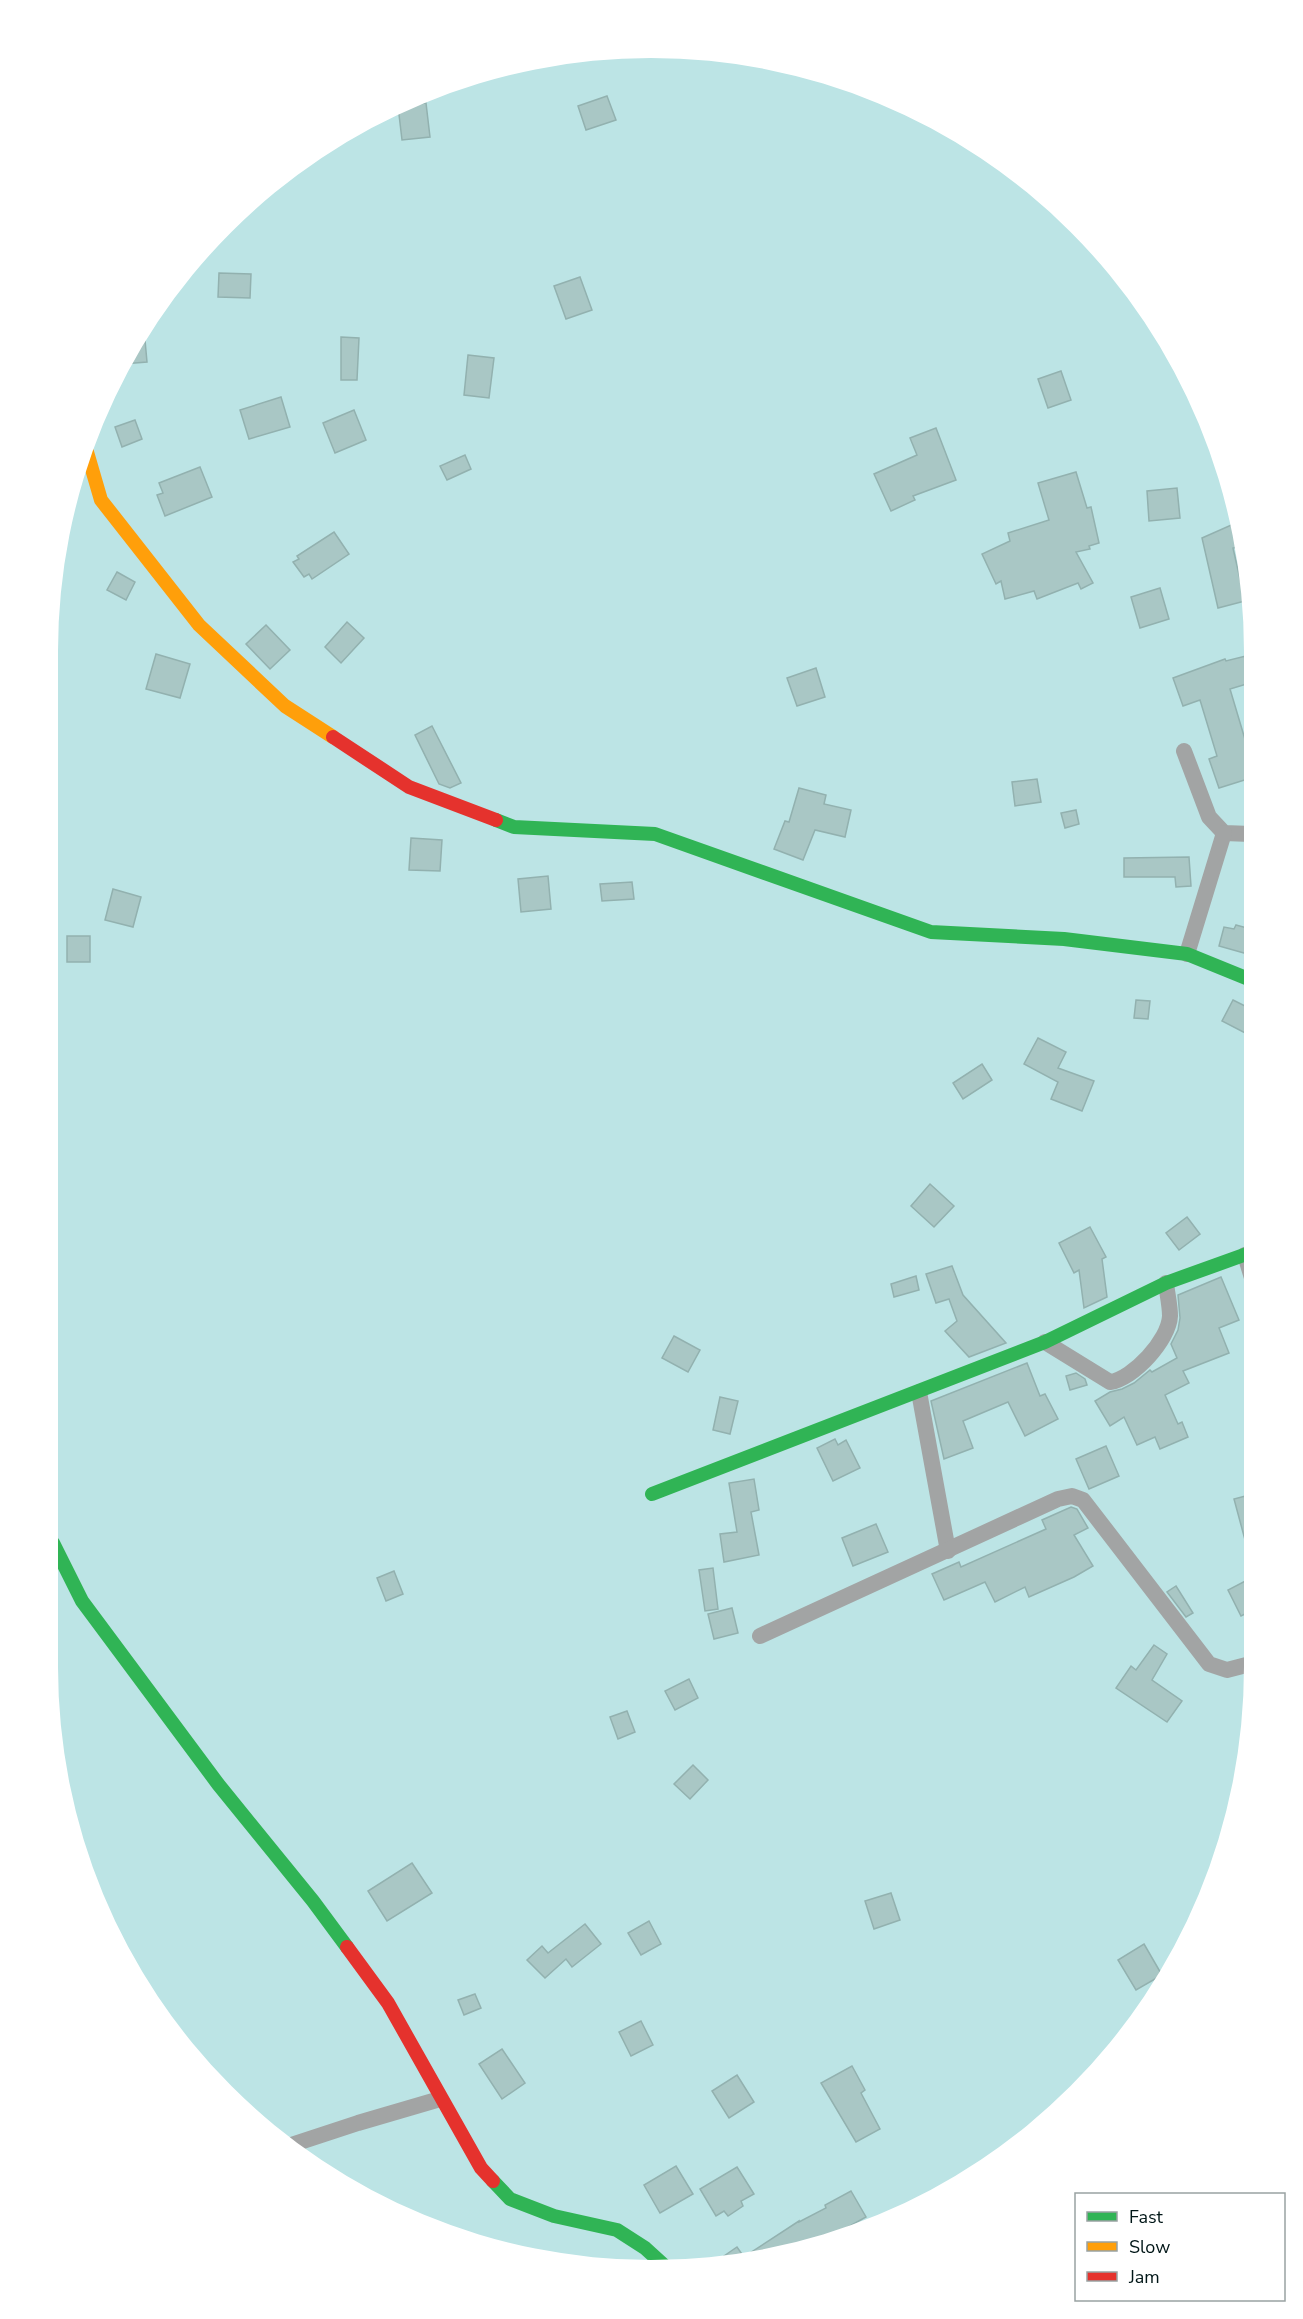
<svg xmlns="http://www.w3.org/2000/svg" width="1303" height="2319" font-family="'Nunito Sans',sans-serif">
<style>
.building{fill:#a9c7c5;stroke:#92b1af;stroke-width:1.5}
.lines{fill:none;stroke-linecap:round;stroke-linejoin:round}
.street{stroke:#a2a4a4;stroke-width:16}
.fast{stroke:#30b455;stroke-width:14}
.slow{stroke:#ff9f0a;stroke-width:14}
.jam{stroke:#e5322d;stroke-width:14}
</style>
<rect width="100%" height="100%" fill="#bce4e5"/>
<g class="building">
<polygon points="607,96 616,120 586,130 578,106"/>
<polygon points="426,103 430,137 402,140 398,106"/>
<polygon points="219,273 251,274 250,298 218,297"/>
<polygon points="580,277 592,310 566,319 554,286"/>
<polygon points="144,329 147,362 123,364 129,349"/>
<polygon points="341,337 359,338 357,380 341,380"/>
<polygon points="468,355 494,358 489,398 464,395"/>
<polygon points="1061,371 1071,400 1048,408 1038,379"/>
<polygon points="281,397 290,427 249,439 240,410"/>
<polygon points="354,410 366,440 335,453 323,423"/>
<polygon points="135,420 142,439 122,447 115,427"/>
<polygon points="936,428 956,480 913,496 915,500 891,511 874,474 917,455 910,438"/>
<polygon points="465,455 471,469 447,480 440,466"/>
<polygon points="200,467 212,497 165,516 157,495 163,493 159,483"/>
<polygon points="1076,472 1087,508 1091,507 1099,543 1089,546 1090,549 1076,552 1093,583 1081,589 1078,583 1037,599 1034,591 1005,599 1001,581 996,584 982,554 1010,541 1008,533 1049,520 1038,483"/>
<polygon points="1177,488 1180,518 1149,521 1147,491"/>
<polygon points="1238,522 1244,546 1233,548 1245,601 1218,608 1202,538"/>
<polygon points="334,532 349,554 312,579 309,574 304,577 293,562 299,559 297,556"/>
<polygon points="117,572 135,582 126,600 107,590"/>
<polygon points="1160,588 1169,619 1140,628 1131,597"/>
<polygon points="347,622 364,638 341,663 325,647"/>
<polygon points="266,625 290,650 270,669 246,644"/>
<polygon points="156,654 190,664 180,698 146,689"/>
<polygon points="1250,655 1250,683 1230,689 1247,746 1250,745 1251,778 1219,788 1209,759 1217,756 1200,700 1183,706 1173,678 1225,659 1226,661"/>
<polygon points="816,668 825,697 797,706 787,678"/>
<polygon points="432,726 461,783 450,788 439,784 415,735"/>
<polygon points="1037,779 1041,802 1015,806 1012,782"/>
<polygon points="799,788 826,795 824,804 851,810 845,837 815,830 803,860 774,849 785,821 789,822"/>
<polygon points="1076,810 1079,824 1065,828 1061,813"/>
<polygon points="411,838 442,840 440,871 409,870"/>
<polygon points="1189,857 1191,886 1176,887 1175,877 1124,877 1124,858"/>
<polygon points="548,876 551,909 521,912 518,879"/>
<polygon points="632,882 634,899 602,901 600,884"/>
<polygon points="113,889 141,897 133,927 105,920"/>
<polygon points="1236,925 1251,929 1251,955 1219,946 1224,927 1234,929"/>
<rect x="67" y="936" width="23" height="26"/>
<polygon points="1136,1000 1150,1001 1148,1019 1134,1018"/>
<polygon points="1233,1000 1251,1009 1251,1036 1222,1021"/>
<polygon points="1038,1038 1066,1052 1058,1068 1094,1081 1082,1111 1051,1099 1058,1082 1024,1064"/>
<polygon points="982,1064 992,1080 963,1099 953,1083"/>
<polygon points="930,1184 954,1206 934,1227 911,1206"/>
<polygon points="1187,1217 1200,1234 1179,1250 1166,1233"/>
<polygon points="1090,1227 1106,1257 1102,1259 1107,1297 1084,1308 1079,1270 1074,1273 1059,1243"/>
<polygon points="952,1266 963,1295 1006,1343 969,1357 945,1331 957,1321 949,1299 936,1303 926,1274"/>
<polygon points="916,1276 919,1290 894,1297 891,1284"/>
<polygon points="1221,1277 1239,1320 1219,1328 1229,1353 1183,1371 1189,1383 1165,1395 1178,1424 1182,1422 1188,1437 1160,1449 1155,1437 1137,1445 1124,1417 1110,1426 1095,1401 1110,1392 1122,1389 1134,1383 1150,1370 1152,1372 1177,1358 1171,1344 1178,1330 1180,1318 1178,1295"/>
<polygon points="674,1336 700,1350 688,1372 662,1358"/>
<polygon points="1027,1363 1040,1396 1045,1394 1058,1419 1025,1436 1008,1402 963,1421 973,1448 944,1459 931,1401"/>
<polygon points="1076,1373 1085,1379 1087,1385 1070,1390 1066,1376"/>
<polygon points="720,1397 738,1401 730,1434 713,1430"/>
<polygon points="835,1439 838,1445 846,1440 860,1468 833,1481 817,1448"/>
<polygon points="1106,1446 1119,1476 1089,1489 1076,1459"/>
<polygon points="754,1479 759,1510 751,1512 759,1555 724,1562 720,1534 737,1532 729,1483"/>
<polygon points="1253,1494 1253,1551 1248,1551 1234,1499"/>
<polygon points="1071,1507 1077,1509 1088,1528 1074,1535 1093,1566 1074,1577 1029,1597 1025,1587 995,1602 985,1582 944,1600 932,1574 959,1562 961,1567 1046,1529 1042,1520"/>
<polygon points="876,1524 888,1552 853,1566 842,1538"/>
<polygon points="713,1568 718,1609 705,1611 699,1570"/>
<polygon points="394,1571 403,1594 386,1601 377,1578"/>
<polygon points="1253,1577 1253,1610 1241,1616 1228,1590"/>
<polygon points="1176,1586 1193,1613 1186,1617 1167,1592"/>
<polygon points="732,1608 738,1633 714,1639 708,1614"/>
<polygon points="1154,1645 1167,1654 1152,1680 1182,1701 1167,1722 1116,1688 1131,1666 1136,1670"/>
<polygon points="689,1679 698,1698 675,1710 665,1691"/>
<polygon points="627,1711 635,1732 618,1739 610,1717"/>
<polygon points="693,1765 708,1780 690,1799 674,1784"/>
<polygon points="412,1863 432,1893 387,1921 368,1891"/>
<polygon points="891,1893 900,1920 874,1929 865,1901"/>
<polygon points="649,1921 661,1944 641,1955 628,1933"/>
<polygon points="585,1924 601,1944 572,1967 566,1959 545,1978 527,1960 542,1946 548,1953"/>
<polygon points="1144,1944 1162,1975 1136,1990 1118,1960"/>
<polygon points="475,1994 481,2008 464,2015 458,2000"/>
<polygon points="641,2021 653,2045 631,2056 619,2032"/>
<polygon points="502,2049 525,2083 502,2099 479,2064"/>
<polygon points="852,2066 865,2090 861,2093 880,2129 856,2142 821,2083"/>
<polygon points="737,2075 754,2102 729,2118 712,2091"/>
<polygon points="676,2166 693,2194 660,2213 644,2185"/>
<polygon points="737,2167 754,2194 741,2201 743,2206 728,2216 724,2211 716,2216 700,2189"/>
<polygon points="851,2191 866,2217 816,2245 770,2259 708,2267 737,2247 744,2257 799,2221 799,2222 826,2208 825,2205"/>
</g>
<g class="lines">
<g class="street">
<polyline points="1184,751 1209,817 1224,833 1251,834"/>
<polyline points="1187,954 1224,833"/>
<polyline points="1245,1255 1252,1278"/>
<path d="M1045,1342L1110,1382C1133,1379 1169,1340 1170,1316C1170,1305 1167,1293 1166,1283"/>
<polyline points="919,1392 948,1551"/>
<polyline points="760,1636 1058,1499 1072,1496 1083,1500 1209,1664 1227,1670 1254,1663"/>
<polyline points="288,2146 358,2123 440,2099"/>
</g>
<g class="fast">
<polyline points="496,820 514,827 655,834 931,932 1064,939 1187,954 1251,980"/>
<polyline points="652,1494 1045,1342 1166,1283 1252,1252"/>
<polyline points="53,1543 82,1601 218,1784 313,1901 347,1947"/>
<polyline points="493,2181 510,2199 554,2216 617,2230 645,2248 668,2269"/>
</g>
<polyline class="slow" points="87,452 101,500 199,625 285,706 333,737"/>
<g class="jam">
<polyline points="333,737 409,787 496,820"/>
<polyline points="347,1947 388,2003 481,2168 493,2181"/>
</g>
</g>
<path d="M0 0H1303V2319H0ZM651 58H651A593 593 0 0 1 1244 651V1667A593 593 0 0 1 651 2260H651A593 593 0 0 1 58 1667V651A593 593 0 0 1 651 58Z" fill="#fff" fill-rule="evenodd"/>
<rect x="1075" y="2193" width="210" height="108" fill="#ffffff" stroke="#99a2a2" stroke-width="1.5"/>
<rect x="1087" y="2212" width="30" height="9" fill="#30b455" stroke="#99a2a2" stroke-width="1.5"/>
<text x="1129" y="2223" font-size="18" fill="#001617">Fast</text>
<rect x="1087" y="2242" width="30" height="9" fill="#ff9f0a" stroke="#99a2a2" stroke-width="1.5"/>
<text x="1129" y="2253" font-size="18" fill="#001617">Slow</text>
<rect x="1087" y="2272" width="30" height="9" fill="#e5322d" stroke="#99a2a2" stroke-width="1.5"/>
<text x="1129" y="2283" font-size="18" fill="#001617">Jam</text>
</svg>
